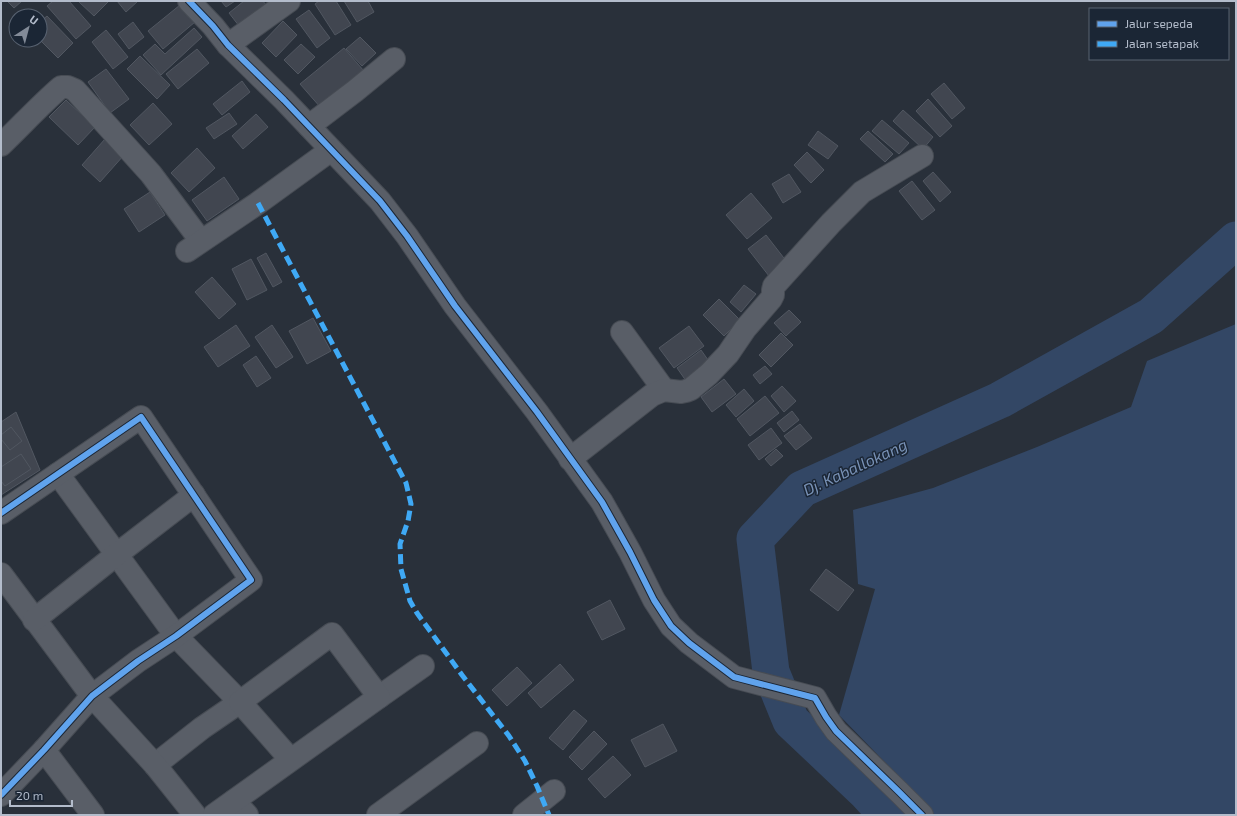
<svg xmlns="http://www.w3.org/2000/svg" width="1237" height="816" font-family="'Exo 2',sans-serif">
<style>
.water{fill:#334765}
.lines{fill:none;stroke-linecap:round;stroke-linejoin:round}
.river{stroke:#334765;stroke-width:37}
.building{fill:#414650;stroke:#515761}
.minor-casing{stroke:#474c54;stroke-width:24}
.minor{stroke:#595e67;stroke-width:22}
.quiet{stroke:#3fa9f5;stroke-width:5;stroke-dasharray:10 5;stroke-linecap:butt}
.cycleway-casing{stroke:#1b2635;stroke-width:8}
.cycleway{stroke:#60a3ed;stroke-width:6}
.labels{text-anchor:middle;stroke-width:3;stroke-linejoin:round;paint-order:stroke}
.water-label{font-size:16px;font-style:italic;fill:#7891b5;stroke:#1b2635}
</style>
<rect width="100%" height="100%" fill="#29303a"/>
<polygon class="water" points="1236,324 1236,815 933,815 917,795 839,715 875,589 858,584 853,510 933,488 1037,447 1131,407 1147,361"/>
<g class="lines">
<polyline class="river" points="887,815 866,792 791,721 771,672 755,539 802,489 1000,400 1151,316 1236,240"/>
</g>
<g class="building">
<polygon points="7,1 22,1 14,8"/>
<polygon points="53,1 69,1 91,26 76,39 47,6"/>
<polygon points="78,1 109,1 94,16"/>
<polygon points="117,1 138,1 126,12"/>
<polygon points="221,1 235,1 226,7"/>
<polygon points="244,1 263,1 270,11 243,31 229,13"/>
<polygon points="319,1 336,1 351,25 335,35 315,4"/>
<polygon points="344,1 368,1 374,12 357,22"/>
<polygon points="180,5 195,22 163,49 148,31"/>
<polygon points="309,10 330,38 317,48 296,19"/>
<polygon points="47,16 73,43 58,58 40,40 40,22"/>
<polygon points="283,21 297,35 276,57 262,43"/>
<polygon points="133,22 144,37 129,49 118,34"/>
<polygon points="194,28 202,37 161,75 143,55 155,44 165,54"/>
<polygon points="106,30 128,57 113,69 92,42"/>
<polygon points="360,37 376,53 362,66 346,49"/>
<polygon points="301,44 315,57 298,74 284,60"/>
<polygon points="344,48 364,71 321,108 300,84"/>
<polygon points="197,49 209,63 178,89 166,74"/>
<polygon points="140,56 170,85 157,99 127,69"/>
<polygon points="106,69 129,99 110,113 88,82"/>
<polygon points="242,81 250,92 222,115 213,104"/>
<polygon points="944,83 965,108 952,119 931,94"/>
<polygon points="928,99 952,126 940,137 916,111"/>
<polygon points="66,100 95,127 78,145 49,117"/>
<polygon points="153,103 172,124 149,145 130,125"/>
<polygon points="903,110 933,137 923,149 893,121"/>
<polygon points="229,113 237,124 214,139 206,128"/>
<polygon points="256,114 268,127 243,149 232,136"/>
<polygon points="882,120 909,143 899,154 872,131"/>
<polygon points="818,131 838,146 828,159 808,145"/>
<polygon points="868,131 893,154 885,162 860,139"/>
<polygon points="105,139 124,155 100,182 82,165"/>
<polygon points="197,148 215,168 189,192 171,173"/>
<polygon points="807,152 824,170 811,183 794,165"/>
<polygon points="933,172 951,192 940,202 923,181"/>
<polygon points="789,174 801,192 783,203 772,184"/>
<polygon points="224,177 239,199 207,221 192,200"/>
<polygon points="912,181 935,210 922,220 899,191"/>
<polygon points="150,192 165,215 139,232 124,209"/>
<polygon points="751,193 772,218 747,239 726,215"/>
<polygon points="766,235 787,262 769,276 748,249"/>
<polygon points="266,253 282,282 273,287 257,258"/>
<polygon points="251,259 267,290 247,300 232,269"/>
<polygon points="212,277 236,304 219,319 195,292"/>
<polygon points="744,285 756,294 741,312 730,302"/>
<polygon points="719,299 740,320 724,336 703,315"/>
<polygon points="789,310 801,322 786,336 774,323"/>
<polygon points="313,318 331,351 307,364 289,331"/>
<polygon points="236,325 250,346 218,367 204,347"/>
<polygon points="272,325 293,357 276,368 255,337"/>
<polygon points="689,326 704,346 674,368 659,348"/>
<polygon points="781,333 793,345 771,367 759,355"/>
<polygon points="701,350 713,367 689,385 677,368"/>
<polygon points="256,356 271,378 257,387 243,365"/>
<polygon points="765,366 772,374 760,384 753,375"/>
<polygon points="724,379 736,394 712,412 701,397"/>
<polygon points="782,386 796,401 784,412 771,396"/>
<polygon points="744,389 754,401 736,417 726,405"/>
<polygon points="765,396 779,413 750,436 737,419"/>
<polygon points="792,411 799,420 784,432 777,423"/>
<polygon points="16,412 40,470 1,495 1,422"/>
<polygon points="800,424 812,438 796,450 784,436"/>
<polygon points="11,427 22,441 10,450 1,439 1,435"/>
<polygon points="771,428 782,443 759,460 748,445"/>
<polygon points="776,449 783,456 771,466 765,459"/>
<polygon points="21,454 31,469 5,486 1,481 1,467"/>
<polygon points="826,569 854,590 838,611 810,590"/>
<polygon points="610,600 625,629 602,640 587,612"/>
<polygon points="560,664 574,680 541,708 528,693"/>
<polygon points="517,667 532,683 507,706 492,690"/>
<polygon points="574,710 587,721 563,750 549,738"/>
<polygon points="663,724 677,751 645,767 631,740"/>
<polygon points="594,731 607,744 582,770 569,757"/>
<polygon points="613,756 631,775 605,798 588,779"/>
</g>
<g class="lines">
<defs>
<g id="minor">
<polyline points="189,1 213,26 228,45 284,100 380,201 407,236 455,306 537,412 602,502 630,552 654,600 671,626 689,643 734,677 815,698 826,717 836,731 899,792 922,815"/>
<polyline points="228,45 289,1"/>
<polyline points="309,126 355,91 394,59"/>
<path d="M1,145C21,126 40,105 61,87H68L75,90L151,174L201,241"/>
<polyline points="187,251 258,203 331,150"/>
<polyline points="622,332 664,390"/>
<polyline points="570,459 652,395 664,390 681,392 686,391 691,389 709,374 728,354 745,329 771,299 773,295 773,290 774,286 831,223 862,192 922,156"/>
<polyline points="58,474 176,636 240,702 202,728 155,765"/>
<polyline points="1,513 141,417 251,580 176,636 138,661 92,696 44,750 1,795"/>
<polyline points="1,574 92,696 155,765 195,815"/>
<polyline points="34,620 116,555 194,495"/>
<polyline points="379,697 423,666"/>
<polyline points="44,750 93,815"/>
<polyline points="234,801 247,815"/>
<polyline points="214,815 379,697 332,634 240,702 291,760"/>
<polyline points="378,815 477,743"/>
<polyline points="524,815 554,791"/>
</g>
</defs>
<use href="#minor" class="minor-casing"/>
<use href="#minor" class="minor"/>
<polyline class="quiet" points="258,203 406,483 411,504 408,521 400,544 401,569 410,601 417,613 462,675 509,736 525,761 537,786 549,815"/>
<defs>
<g id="cycleway">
<polyline points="189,1 213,26 228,45 284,100 380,201 407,236 455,306 537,412 602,502 630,552 654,600 671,626 689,643 734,677 815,698 826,717 836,731 899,792 922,815"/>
<polyline points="1,513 141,417 251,580 176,636 138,661 92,696 44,750 1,795"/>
</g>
</defs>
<use href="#cycleway" class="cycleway-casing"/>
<use href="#cycleway" class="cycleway"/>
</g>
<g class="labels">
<g class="water-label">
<text transform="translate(855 467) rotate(-25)" y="6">Dj. Kaballokang</text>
</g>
</g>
<rect width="1237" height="816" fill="none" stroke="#b3bccb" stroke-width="4"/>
<rect x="1089" y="8" width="140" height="52" fill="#1b2635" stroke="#586271"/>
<rect x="1097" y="21" width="20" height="6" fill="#60a3ed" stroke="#586271"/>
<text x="1125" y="28" font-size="12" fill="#b3bccb">Jalur sepeda</text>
<rect x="1097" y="41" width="20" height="6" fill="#3fa9f5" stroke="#586271"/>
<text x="1125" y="48" font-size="12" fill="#b3bccb">Jalan setapak</text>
<g transform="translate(28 28) rotate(36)"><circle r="19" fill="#1b2635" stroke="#586271"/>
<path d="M0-3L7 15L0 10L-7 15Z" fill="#838b98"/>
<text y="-6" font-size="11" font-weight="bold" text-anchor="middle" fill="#b3bccb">U</text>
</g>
<path d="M10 800v6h62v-6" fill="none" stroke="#b3bccb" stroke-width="2"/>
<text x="16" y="800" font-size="12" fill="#b3bccb" stroke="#1b2635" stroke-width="3" paint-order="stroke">20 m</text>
</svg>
